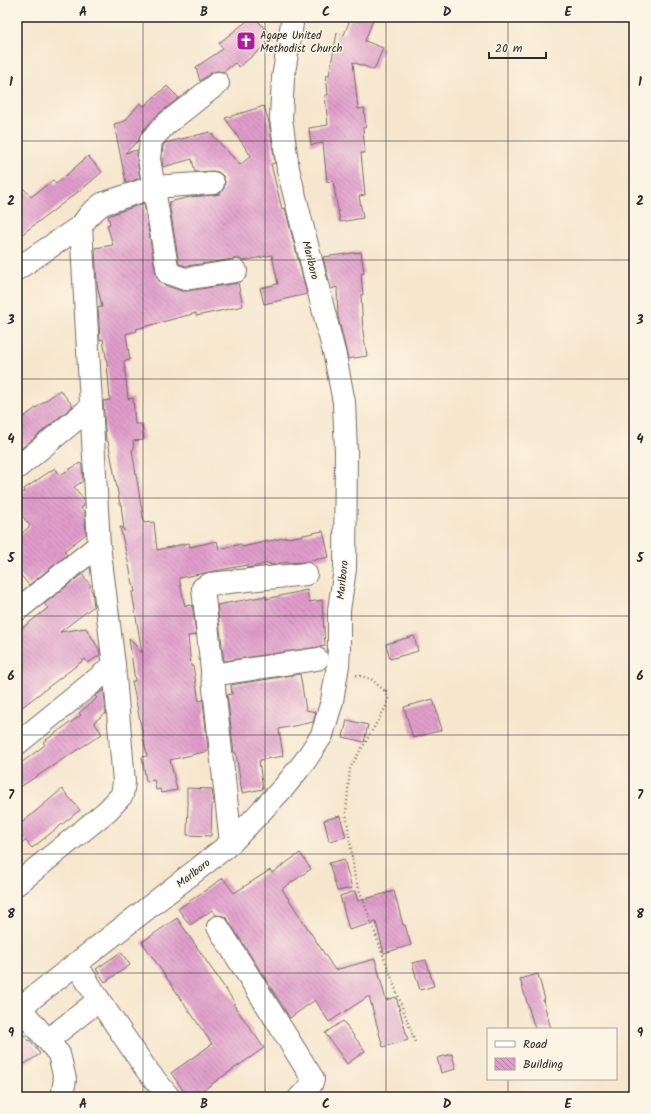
<svg xmlns="http://www.w3.org/2000/svg" width="651" height="1114" font-family="Kalam,sans-serif">
<style>
.building{fill:url(#building-back-hatch)}
.lines{fill:none;stroke-linecap:round;stroke-linejoin:round}
.minor-casing{stroke:#726c64;stroke-width:24}
.path{stroke:#726c64;stroke-width:2.5;stroke-dasharray:1 3;stroke-linecap:butt}
.minor{stroke:#fff;stroke-width:22}
.grid{fill:none;stroke:#2b2b2b;stroke-width:1;stroke-opacity:0.55}
.labels{text-anchor:middle;stroke-width:3;stroke-linejoin:round;paint-order:stroke}
.poi-label{font-size:11px;fill:#2b2b2b;stroke:#fcf5e5;text-anchor:start}
.street-label{font-size:11px;fill:#2b2b2b;stroke:#fcf5e5}
.neatline{fill:none;stroke:#2b2b2b;stroke-width:1.5}
.grid-label{font-size:13px;text-anchor:middle;font-weight:bold;fill:#2b2b2b}
</style>
<defs>
<pattern id="building-back-hatch" width="6" height="6" patternUnits="userSpaceOnUse"><rect width="6" height="6" fill="#e09ccb"/><path d="M-1 5l2 2M0 0l6 6M5-1l2 2" fill="none" stroke="#b67fa5"/></pattern>
</defs>
<rect width="100%" height="100%" fill="#fcf5e5"/>
<filter id="ink" filterUnits="userSpaceOnUse"><feTurbulence type="fractalNoise" baseFrequency=".025" numOctaves="2"/><feDisplacementMap in="SourceGraphic" scale="8" xChannelSelector="R" yChannelSelector="G"/><feConvolveMatrix kernelMatrix="1 2 1 2 8 2 1 2 1" color-interpolation-filters="sRGB"/></filter>
<filter id="wash" filterUnits="userSpaceOnUse"><feTurbulence type="fractalNoise" baseFrequency=".012" numOctaves="4" result="noise"/><feDisplacementMap in="SourceGraphic" scale="16" xChannelSelector="R" yChannelSelector="G"/><feGaussianBlur stdDeviation="0.9" result="paint"/><feColorMatrix in="noise" values="0 0 0 0 0 0 0 0 0 0 0 0 0 0 0 0 0 1.4 0 .05"/><feComposite in="paint" operator="in"/></filter>
<g filter="url(#wash)">
<rect width="100%" height="100%" fill="#f6e6cd"/>
<g id="blocks">
<g class="building">
<polygon points="252,17 255,17 273,39 239,67 235,63 223,72 217,71 211,73 200,81 196,67 223,49 219,43"/>
<polygon points="351,17 374,17 365,41 383,48 374,70 353,62 358,109 364,108 366,127 363,128 365,153 361,153 365,195 359,196 363,218 340,222 333,181 327,182 323,143 311,145 309,128 328,125 325,95 328,95 326,75 329,75 337,33 344,35"/>
<polygon points="167,86 179,98 157,115 142,131 138,141 125,153 137,150 137,161 140,178 126,183 114,124 125,121 140,103 144,106"/>
<polygon points="264,106 269,123 275,163 271,164 282,209 285,208 307,294 264,304 260,288 278,284 272,255 243,261 240,259 234,259 186,266 179,264 169,202 190,197 214,195 220,194 224,188 225,182 223,176 218,172 212,171 195,172 192,159 163,167 162,159 163,145 165,143 210,132 240,165 251,156 225,118"/>
<polygon points="88,156 102,172 87,185 17,238 17,181 31,197 53,180 56,184"/>
<polygon points="144,203 156,275 159,281 164,285 181,291 187,291 238,283 243,306 196,316 196,313 136,329 137,331 126,334 130,360 124,361 128,399 133,398 135,424 142,424 144,440 133,441 134,449 132,450 144,523 154,522 157,550 189,543 190,547 217,541 219,549 241,544 242,547 288,537 289,538 323,531 329,557 304,562 288,563 288,562 270,565 270,563 247,568 247,565 209,572 179,578 185,606 191,605 193,610 196,635 188,636 191,666 193,666 199,701 203,700 208,751 170,760 177,790 161,793 160,789 156,790 154,780 146,781 142,757 147,756 132,681 135,681 129,638 142,653 132,592 135,592 120,527 122,527 124,531 121,504 120,504 108,441 106,441 103,401 110,400 107,363 103,339 100,340 98,308 102,307 97,284 95,248 113,245 107,225 110,224 108,216"/>
<polygon points="361,252 364,273 361,274 363,295 361,295 363,332 367,356 348,359 338,317 337,287 331,289 323,257"/>
<polygon points="60,390 73,406 17,452 17,422"/>
<polygon points="80,463 82,465 83,481 74,487 84,499 84,506 81,508 85,513 86,534 64,551 67,555 29,585 17,571 17,538 30,526 17,509 17,497 25,491 24,489 55,468 60,475"/>
<polygon points="82,574 91,586 89,587 92,591 94,606 60,632 86,628 99,649 100,655 88,663 85,659 17,711 17,632 48,608 44,604"/>
<polygon points="307,590 309,602 322,600 325,646 224,661 217,605 266,596 266,599"/>
<polygon points="414,636 418,651 390,659 386,644"/>
<polygon points="300,674 306,710 316,712 313,722 279,729 283,756 260,760 261,761 259,761 263,789 242,793 236,753 234,753 227,695 232,694 231,685"/>
<polygon points="104,690 106,713 94,722 102,734 17,789 17,766 45,745 43,742 81,715 79,713 97,698 95,696"/>
<polygon points="433,699 442,730 413,738 404,707"/>
<polygon points="347,720 368,725 364,742 343,737"/>
<polygon points="187,788 212,789 214,804 212,804 211,836 187,835 188,803 187,803"/>
<polygon points="62,789 80,810 32,848 25,840 17,847 17,827"/>
<polygon points="340,816 346,837 329,841 324,820"/>
<polygon points="300,853 311,869 282,889 335,970 375,959 386,1000 396,997 408,1040 383,1047 369,996 329,1022 315,1000 290,1018 228,920 224,916 216,915 212,910 190,925 178,909 223,878 234,893 270,870 272,873"/>
<polygon points="344,859 352,888 337,891 329,863"/>
<polygon points="355,891 358,901 394,891 403,925 405,925 411,945 384,953 376,922 349,930 340,896"/>
<polygon points="177,918 235,1003 233,1004 264,1048 193,1097 188,1097 171,1073 212,1044 142,942"/>
<polygon points="121,952 130,965 105,982 96,969"/>
<polygon points="426,960 434,986 420,990 412,963"/>
<polygon points="538,974 545,1000 543,1000 551,1029 535,1029 520,979"/>
<polygon points="343,1021 365,1051 347,1064 325,1033"/>
<polygon points="17,1025 28,1041 30,1040 40,1054 17,1069"/>
<polygon points="452,1054 456,1069 441,1073 437,1058"/>
</g>
</g>
</g>
<g filter="url(#ink)">
<use href="#blocks" fill-opacity="0" stroke="#726c64" stroke-width="1"/>
<g class="lines">
<defs>
<g id="minor">
<polyline points="218,83 166,124 151,140 149,159 168,273 185,279 236,271"/>
<polyline points="17,269 81,226 90,214 102,204 153,187 213,183"/>
<polyline points="17,468 90,408"/>
<polyline points="17,610 99,545"/>
<polyline points="212,675 317,659"/>
<polyline points="17,744 114,665"/>
<polyline points="231,843 203,588 210,584 306,574"/>
<polyline points="17,884 107,811 122,795 124,782 114,665 99,545 81,226"/>
<path d="M218,927L313,1079C311,1087 307,1092 300,1097"/>
<polyline points="76,964 99,1000"/>
<polyline points="20,1008 59,1054 65,1079 62,1097"/>
<polyline points="17,1010 231,843 285,786 305,761 322,735 332,701 338,665 339,648 339,610 345,569 346,451 344,402 335,356 288,169 281,118 283,78 293,17"/>
<polyline points="48,1040 99,1000 146,1069 169,1097"/>
</g>
</defs>
<use href="#minor" class="minor-casing"/>
<polyline class="path" points="356,675 371,679 386,692 386,691 388,699 386,707 350,768 346,812 355,878 415,1042"/>
<use href="#minor" class="minor"/>
</g>
</g>
<path class="grid" d="M143,17V1097M265,17V1097M386,17V1097M508,17V1029M17,141H634M17,260H634M17,379H634M17,498H634M17,616H634M17,735H634M17,854H634M17,973H634M508,1079V1097"/>
<defs>
<symbol id="church-square" viewBox="-11 -11 22 22"><rect x="-9" y="-9" width="18" height="18" rx="4" fill="#b5179e" stroke="#fcf5e5"/><path d="M-1.2-6h2.4v3.5h3.3v2.4h-3.3V6h-2.4V-.1h-3.3v-2.4h3.3Z" fill="#fff"/></symbol>
</defs>
<g fill-rule="evenodd">
<use href="#church-square" x="235" y="30" width="22" height="22"/>
</g>
<g class="labels">
<g class="poi-label">
<text x="260" y="39">Agape United<tspan x="260" dy="13">Methodist Church</tspan></text>
</g>
<g class="street-label">
<text transform="translate(311 260) rotate(76)" y="4">Marlboro</text>
<text transform="translate(342 580) rotate(-84)" y="4">Marlboro</text>
<text transform="translate(193 873) rotate(-38)" y="4">Marlboro</text>
</g>
</g>
<rect width="651" height="1114" fill="none" stroke="#fcf5e5" stroke-width="44"/>
<rect x="487" y="1028" width="130" height="52" fill="#fcf5e5" stroke="#a8a49b"/>
<rect x="495" y="1041" width="20" height="6" fill="#ffffff" stroke="#a8a49b"/>
<text x="523" y="1048" font-size="12" fill="#2b2b2b">Road</text>
<rect x="495" y="1058" width="20" height="12" fill="url(#building-back-hatch)" stroke="#a8a49b"/>
<text x="523" y="1068" font-size="12" fill="#2b2b2b">Building</text>
<path d="M489 52v6h57v-6" fill="none" stroke="#2b2b2b" stroke-width="2"/>
<text x="495" y="52" font-size="12" fill="#2b2b2b" stroke="#fcf5e5" stroke-width="3" paint-order="stroke">20 m</text>
<rect x="22" y="22" width="607" height="1070" class="neatline"/>
<g class="grid-label">
<text x="83" y="16">A</text>
<text x="204" y="16">B</text>
<text x="326" y="16">C</text>
<text x="447" y="16">D</text>
<text x="568" y="16">E</text>
<text x="11" y="86">1</text>
<text x="640" y="86">1</text>
<text x="11" y="205">2</text>
<text x="640" y="205">2</text>
<text x="11" y="324">3</text>
<text x="640" y="324">3</text>
<text x="11" y="443">4</text>
<text x="640" y="443">4</text>
<text x="11" y="562">5</text>
<text x="640" y="562">5</text>
<text x="11" y="680">6</text>
<text x="640" y="680">6</text>
<text x="11" y="799">7</text>
<text x="640" y="799">7</text>
<text x="11" y="918">8</text>
<text x="640" y="918">8</text>
<text x="11" y="1037">9</text>
<text x="640" y="1037">9</text>
<text x="83" y="1108">A</text>
<text x="204" y="1108">B</text>
<text x="326" y="1108">C</text>
<text x="447" y="1108">D</text>
<text x="568" y="1108">E</text>
</g>
</svg>
